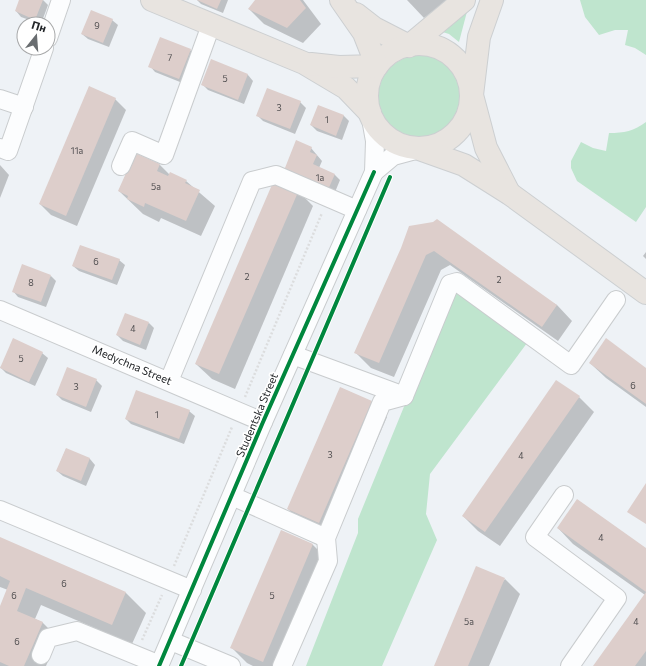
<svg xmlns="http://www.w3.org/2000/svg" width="646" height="666" font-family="Commissioner,sans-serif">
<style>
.green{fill:#bfe5ce}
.shadow{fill:#0003}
.building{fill:#ddcecb}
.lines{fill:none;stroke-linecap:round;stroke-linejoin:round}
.minor-casing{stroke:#c9ccce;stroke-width:20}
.major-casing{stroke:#cccfd1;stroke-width:24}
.path{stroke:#dcddde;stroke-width:2.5;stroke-dasharray:2 2;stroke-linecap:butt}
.minor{stroke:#fcfdfe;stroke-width:18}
.major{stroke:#e8e4e0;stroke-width:22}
.cycleway-casing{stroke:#fff;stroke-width:6}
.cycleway{stroke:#00873e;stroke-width:4}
.labels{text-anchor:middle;stroke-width:3.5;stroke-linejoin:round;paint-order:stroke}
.number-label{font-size:9px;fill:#514f51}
.street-label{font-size:11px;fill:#222528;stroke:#fff}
</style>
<rect width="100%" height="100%" fill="#eef2f6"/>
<g class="green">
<polygon points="580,0 646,0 646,55 635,48 625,45 628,30 615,30 599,35 585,17"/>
<polygon points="469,4 459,42 449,34 436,30"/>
<circle cx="420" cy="97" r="42"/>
<path d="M646,122V207L636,222L577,181L571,168V161L581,142L593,148L606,151L609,133C624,133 634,131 646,122Z"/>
<polygon points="453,287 527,343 430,474 426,514 437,540 382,666 306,666 358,533 358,519"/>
</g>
<g class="shadow">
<polygon points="20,0 43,0 48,5 41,24 21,17 16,11"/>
<polygon points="197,0 228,0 223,13 201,4"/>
<polygon points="256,0 303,0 321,24 303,43 264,24 249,9"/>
<polygon points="407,0 445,0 446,1 424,18"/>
<polygon points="112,20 118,25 109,47 88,39 82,34"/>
<polygon points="190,50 196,56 185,84 155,72 150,66"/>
<polygon points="212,61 248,75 253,81 244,104 208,90 202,84"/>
<polygon points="115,99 126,110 77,226 51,215 40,204"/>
<polygon points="300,102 306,108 295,134 263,121 257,115"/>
<polygon points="319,106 344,116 349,121 342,140 317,131 311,125"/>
<polygon points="311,148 322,161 319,168 335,175 340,180 333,197 289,178"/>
<polygon points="135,154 160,165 170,175 186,181 215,206 201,236 161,218 159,222 143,214 119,191"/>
<polygon points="0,165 9,175 0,198"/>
<polygon points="298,191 313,206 235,389 212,379 196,364"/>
<polygon points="410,227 557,305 572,321 558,341 450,265 441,270 394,377 371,368 356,353 402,248"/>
<polygon points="646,252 646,259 643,256"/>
<polygon points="119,260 125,265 117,285 79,271 73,266"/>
<polygon points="51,276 56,281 46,307 18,297 13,291"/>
<polygon points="149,323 154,328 146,350 123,341 117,335"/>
<polygon points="42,353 48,358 35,386 6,373 0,367"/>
<polygon points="590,363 646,369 646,407 606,378"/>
<polygon points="96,380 102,386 91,412 62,400 57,395"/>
<polygon points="341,388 372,402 387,417 335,538 303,524 288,509"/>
<polygon points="579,397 594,412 500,546 478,531 463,516"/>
<polygon points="189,411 195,416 184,444 131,424 126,419"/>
<polygon points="66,449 90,459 95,465 86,486 63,476 57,471"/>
<polygon points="558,528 646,549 646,666 595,666 645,595 573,544"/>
<polygon points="282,532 313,545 328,560 283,666 253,666 247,663 232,648"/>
<polygon points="0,538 126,593 146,613 132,644 41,605 35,619 42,622 58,638 46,666 0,666 0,608 8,590 0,587"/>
<polygon points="505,579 520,594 489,666 435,666"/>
</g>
<g class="building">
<polygon points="19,0 43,0 35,20 15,11"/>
<polygon points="197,0 221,0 217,9"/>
<polygon points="255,0 300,0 306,8 287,28 248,9"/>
<polygon points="91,10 113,19 103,43 81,34"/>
<polygon points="160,37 191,49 179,79 148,67"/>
<polygon points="211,59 248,74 238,100 201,85"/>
<polygon points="89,86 116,98 66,216 39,204"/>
<polygon points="267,88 301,101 290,129 256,116"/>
<polygon points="318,105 344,115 336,136 310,125"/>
<polygon points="296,140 312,147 310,152 317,155 313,164 335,174 327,192 283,173"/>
<polygon points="135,153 160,164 157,171 168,176 170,172 187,180 185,183 200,190 186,221 145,203 144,207 127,199 128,196 118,191"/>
<polygon points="274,180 299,190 219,374 195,364"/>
<polygon points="437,219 557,305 542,327 434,251 426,255 379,363 354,353 401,248 409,226 433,222"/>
<polygon points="80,245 120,259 112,280 72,266"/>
<polygon points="22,264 51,275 41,302 12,292"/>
<polygon points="125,313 149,322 140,345 116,335"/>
<polygon points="13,338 43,352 29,382 0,368"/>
<polygon points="606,338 646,368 646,404 589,363"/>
<polygon points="67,367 97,379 86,407 56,395"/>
<polygon points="556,380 580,396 485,532 462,516"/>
<polygon points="340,387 372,401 319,523 287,509"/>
<polygon points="136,390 190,410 179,439 125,419"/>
<polygon points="66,448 90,458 81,481 56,471"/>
<polygon points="646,483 646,524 627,512"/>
<polygon points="577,499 646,548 646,592 557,528"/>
<polygon points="281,530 313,544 263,662 230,648"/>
<polygon points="0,537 126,592 112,625 26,588 17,611 43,622 24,666 9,666 0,662 0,606 10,581 0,576"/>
<polygon points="476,566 505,578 468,666 434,666"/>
<polygon points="646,592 646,651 635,666 593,666"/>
</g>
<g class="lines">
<defs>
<g id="minor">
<polyline points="48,38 61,0"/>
<polyline points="0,99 24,107"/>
<polyline points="0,148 8,151 44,48"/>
<polyline points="121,166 132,141 164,155 211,25"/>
<polyline points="374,172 393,156 419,149"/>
<polyline points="0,310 263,422"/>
<polyline points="293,355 404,396"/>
<polyline points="169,381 252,181 276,175 357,210"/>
<polyline points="564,495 535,537 617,598 570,666"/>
<polyline points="232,496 326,538"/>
<polyline points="0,510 192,590"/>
<polyline points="171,641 231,666"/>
<polyline points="41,655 48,638 77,631 160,665"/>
<polyline points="159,666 263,422 374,172 375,141 370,113"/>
<polyline points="282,666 328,561 326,538 382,402 404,396 450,284 457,282 571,365 616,300"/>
</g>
<g id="major">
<polyline points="152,0 304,63 346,88 370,113"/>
<polyline points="492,0 479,37 472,95 486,148 509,193"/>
<polyline points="356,14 374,28 409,46 464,0"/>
<circle cx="419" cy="96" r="52"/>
<polyline points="311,64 339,67 377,66 364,33 341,0"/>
<polyline points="419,149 464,165 510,194 646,293"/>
</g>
</defs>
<use href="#minor" class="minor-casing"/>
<use href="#major" class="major-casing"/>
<g class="path">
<polyline points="245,397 322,213"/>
<polyline points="174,566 232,427"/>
<polyline points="142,640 162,595"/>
</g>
<use href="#minor" class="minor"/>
<use href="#major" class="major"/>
<defs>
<g id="cycleway">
<polyline points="159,666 263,422 374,172"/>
<polyline points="181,666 390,177"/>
</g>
</defs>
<use href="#cycleway" class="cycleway-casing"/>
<use href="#cycleway" class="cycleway"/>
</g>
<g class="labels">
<g class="number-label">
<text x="97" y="29">9</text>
<text x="170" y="61">7</text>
<text x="225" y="82">5</text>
<text x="279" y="111">3</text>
<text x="327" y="123">1</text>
<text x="77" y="154">11а</text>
<text x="320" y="181">1а</text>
<text x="156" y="190">5а</text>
<text x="96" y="265">6</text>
<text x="247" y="280">2</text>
<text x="499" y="283">2</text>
<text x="31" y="286">8</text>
<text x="133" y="332">4</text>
<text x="21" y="362">5</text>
<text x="633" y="389">6</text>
<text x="76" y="390">3</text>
<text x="157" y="418">1</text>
<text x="330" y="458">3</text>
<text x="521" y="459">4</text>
<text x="601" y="541">4</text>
<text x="64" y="587">6</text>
<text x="14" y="599">6</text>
<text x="272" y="599">5</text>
<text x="469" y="625">5а</text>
<text x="636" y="625">4</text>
<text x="17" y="645">6</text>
</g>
<g class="street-label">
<text transform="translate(132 365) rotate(23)" y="4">Medychna Street</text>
<text transform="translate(257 415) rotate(-67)" y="4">Studentska Street</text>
</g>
</g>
<g transform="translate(36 36) rotate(17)"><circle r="19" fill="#ffffff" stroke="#a7a8a9"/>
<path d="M0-3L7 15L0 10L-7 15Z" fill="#696d70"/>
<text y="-6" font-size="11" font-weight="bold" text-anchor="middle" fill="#222528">Пн</text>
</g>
</svg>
